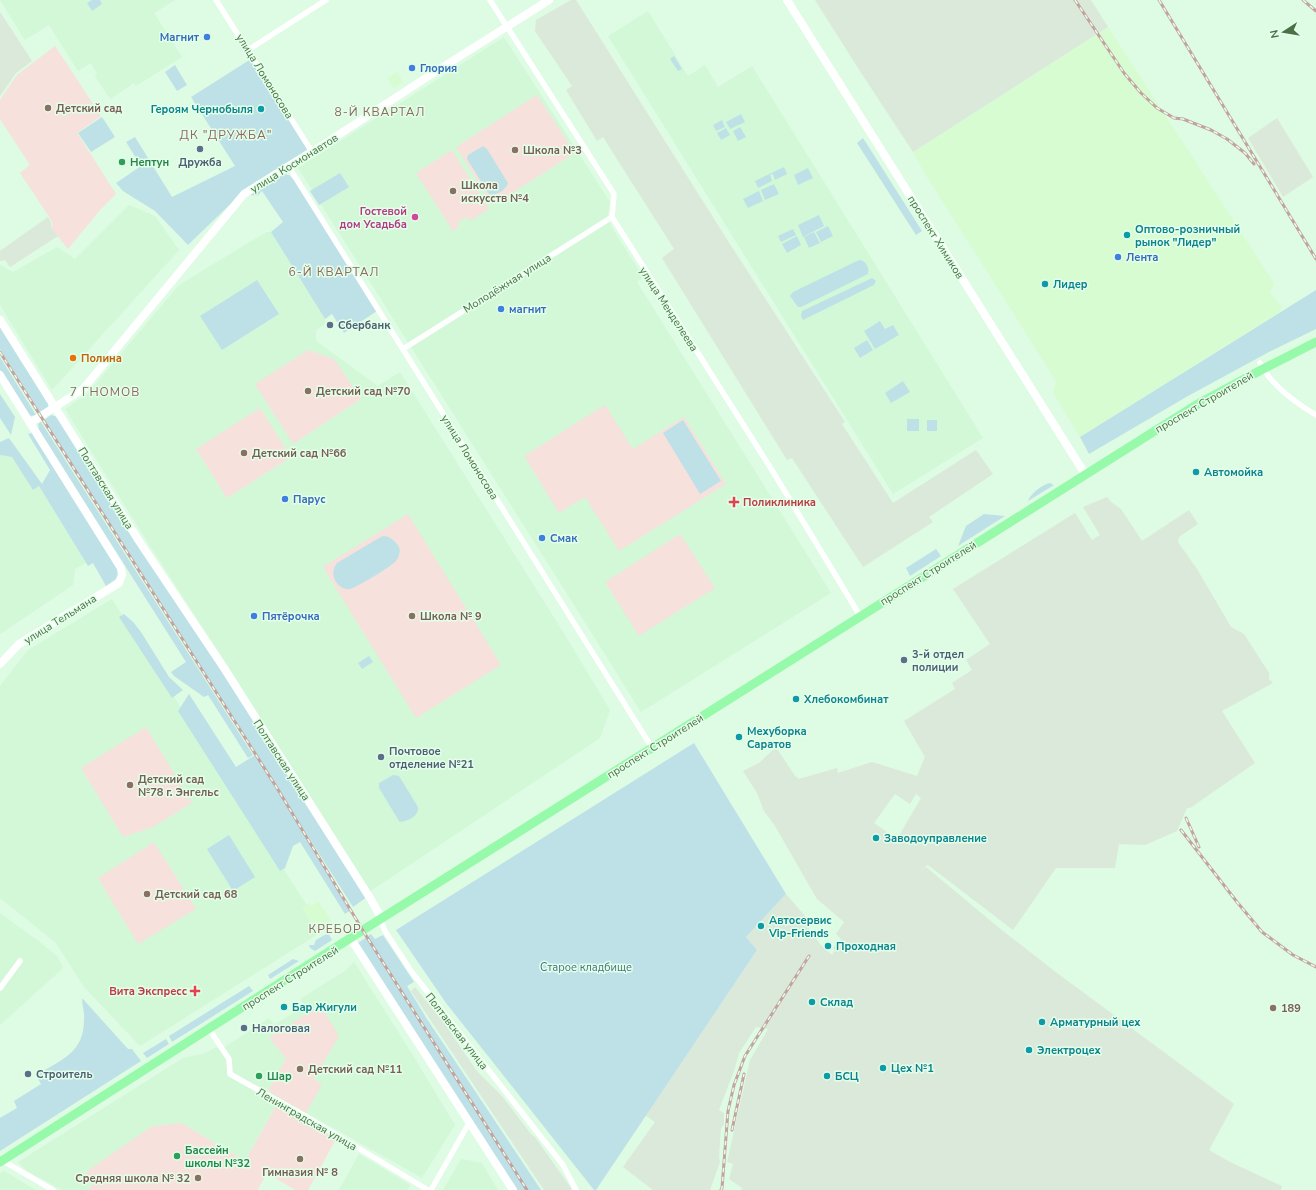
<svg xmlns="http://www.w3.org/2000/svg" width="1316" height="1190" font-family="'Nunito Sans',sans-serif">
<style>
.residential{fill:#d3f8d8}
.commercial{fill:#d8fcd2}
.industrial{fill:#dbe9db;fill-rule:evenodd}
.education{fill:#f7e1dc}
.green{fill:#bee1e8}
.lines{fill:none;stroke-linecap:round;stroke-linejoin:round}
.street{stroke:#fff;stroke-width:5.5}
.secondary{stroke:#fff;stroke-width:8}
.primary{stroke:#97faaa;stroke-width:9}
.rail-casing{stroke:#c3a29f;stroke-width:3}
.rail{stroke:#e4ffe9;stroke-width:1.5;stroke-dasharray:4.5;stroke-linecap:butt}
.shop-dot{fill:#3f7fe0;stroke:#e4ffe9;stroke-width:1.5}
.education-dot{fill:#8d6e63;stroke:#e4ffe9;stroke-width:1.5}
.culture-dot{fill:#0f9aa8;stroke:#e4ffe9;stroke-width:1.5}
.service-dot{fill:#5c6f8a;stroke:#e4ffe9;stroke-width:1.5}
.leisure-dot{fill:#2e9e5b;stroke:#e4ffe9;stroke-width:1.5}
.hotel-dot{fill:#d1479c;stroke:#e4ffe9;stroke-width:1.5}
.food-dot{fill:#e8710a;stroke:#e4ffe9;stroke-width:1.5}
.health-dot{fill:#e0444e;stroke:#e4ffe9;stroke-width:1.5}
.labels{text-anchor:middle;stroke-width:3;stroke-linejoin:round;paint-order:stroke}
.shop-label{font-size:11px;font-weight:bold;fill:#366cbe;stroke:#e4ffe9;text-anchor:start}
.street-label{font-size:11px;fill:#4b7147;stroke:#e4ffe9}
.education-label{font-size:11px;font-weight:bold;fill:#785e54;stroke:#e4ffe9;text-anchor:start}
.culture-label{font-size:11px;font-weight:bold;fill:#0d838f;stroke:#e4ffe9;text-anchor:start}
.leisure-label{font-size:11px;font-weight:bold;fill:#27864d;stroke:#e4ffe9;text-anchor:start}
.service-label{font-size:11px;font-weight:bold;fill:#4e5e75;stroke:#e4ffe9;text-anchor:start}
.hotel-label{font-size:11px;font-weight:bold;fill:#b23c85;stroke:#e4ffe9;text-anchor:end}
.food-label{font-size:11px;font-weight:bold;fill:#c56008;stroke:#e4ffe9;text-anchor:start}
.health-label{font-size:11px;font-weight:bold;fill:#be3a42;stroke:#e4ffe9;text-anchor:start}
.park-label{font-size:11px;fill:#457282;stroke:#e4ffe9}
.neighbourhood-label{font-size:12px;letter-spacing:1px;fill:#8d695f;stroke:#e4ffe9}
</style>
<rect width="100%" height="100%" fill="#defbe3"/>
<g class="residential">
<polygon points="0,0 175,0 154,13 182,57 136,86 134,83 110,99 95,76 97,74 91,63 78,71 49,25 25,40"/>
<polygon points="648,11 688,76 705,65 718,87 752,66 983,438 893,494 608,36"/>
<polygon points="504,37 610,202 608,216 611,226 643,277 637,282 831,593 641,712 598,643 298,168"/>
<polygon points="129,205 155,216 179,250 52,390 0,305 0,265 13,272 57,247 75,259"/>
<polygon points="267,232 271,232 325,319 325,324 316,330 316,341 378,386 400,372 565,635 610,710 600,738 369,892 238,682 148,543 65,409 87,394 179,285 243,246"/>
<polygon points="0,455 12,457 33,489 39,486 86,563 75,569 73,585 0,634"/>
<polygon points="112,599 323,931 140,1046 84,987 56,943 0,898 0,686 28,650"/>
<polygon points="0,913 37,940 57,956 63,968 0,1025"/>
<polygon points="354,962 414,1057 455,1125 422,1178 280,1098 245,1161 182,1123 92,1184 89,1190 62,1190 27,1171 18,1162 183,1058 206,1053 214,1048 225,1047 269,1018 274,1025 304,1006 300,999 345,971"/>
<polygon points="359,1154 410,1185 408,1190 339,1190"/>
<polygon points="461,1159 482,1163 498,1190 443,1190"/>
<polygon points="4,1171 36,1190 0,1190 0,1173"/>
</g>
<g class="commercial">
<polygon points="1108,27 1274,283 1270,292 1282,307 1278,313 1080,437 1053,393 1056,381 924,172 913,152"/>
<polygon points="397,72 403,82 394,88 387,78"/>
<polygon points="318,901 332,922 317,932 302,908 310,903 312,906"/>
</g>
<g class="industrial">
<polygon points="571,0 576,0 728,241 845,422 842,424 893,503 976,450 993,474 929,517 933,522 863,567 792,458 787,460 662,258 674,249 603,137 597,141 566,90 572,86 535,31 536,20"/>
<polygon points="815,0 1091,0 1108,27 913,152 858,68"/>
<polygon points="0,12 32,61 16,73 0,96"/>
<polygon points="1277,118 1313,177 1283,197 1248,138"/>
<polygon points="48,217 51,222 51,227 58,236 10,267 5,260 0,261 0,251"/>
<path d="M1107,497L1111,502L1121,509L1142,541L1189,510L1198,524L1179,537L1178,542L1197,569L1231,627L1244,634L1269,673V679L1273,683L1222,711L1255,763L1190,808H1187L1177,831L1145,845L1119,844L1115,868H1056L1013,930L928,865L918,871L926,867L998,927L1053,970L1234,1104L1209,1150L1230,1162L1282,1186L1281,1190H741L742,1188L729,1179L733,1164L727,1162L750,1060L768,1029L756,1027L739,1053L734,1071L719,1110L724,1113V1124L721,1128L719,1156L720,1162L710,1190H653L623,1167L655,1122L645,1115L757,950L746,937L786,894L805,916L811,935L815,937L820,944L832,955L835,950L833,948L841,939L836,934L844,922L817,899L775,826L764,811L757,793L743,771L759,763L776,747L795,776L799,779L837,768L838,773L872,762L917,776L925,757L904,721L955,689L952,683L972,670L966,660L990,644L953,589L1075,513L1092,540L1100,535L1083,507ZM895,794L910,804L916,794L921,798L897,839L874,823Z"/>
<polygon points="415,987 444,1023 476,1070 502,1096 531,1134 535,1137 571,1188 571,1190 544,1190 411,991"/>
</g>
<g class="education">
<polygon points="55,46 101,116 77,133 116,194 100,210 68,249 52,229 52,221 20,173 30,165 0,119 0,100 17,75"/>
<polygon points="537,95 575,153 493,205 456,147"/>
<polygon points="452,150 489,209 470,221 467,217 457,223 459,227 453,231 416,173"/>
<polygon points="308,350 334,359 361,399 293,444 255,384"/>
<polygon points="605,405 633,449 684,417 726,484 619,551 585,497 559,513 524,456"/>
<polygon points="260,408 291,457 227,498 196,449"/>
<polygon points="408,514 501,665 416,718 323,567"/>
<polygon points="680,534 715,588 639,636 605,582"/>
<polygon points="146,727 192,803 153,827 123,837 81,768"/>
<polygon points="154,842 196,909 138,944 98,878"/>
<polygon points="320,1005 339,1036 314,1079 322,1085 306,1113 268,1091 286,1058 269,1038"/>
<polygon points="277,1104 336,1139 308,1190 295,1190 267,1173 258,1189 259,1190 89,1190 92,1184 86,1178 87,1171 152,1126 182,1123 245,1161"/>
</g>
<g class="green">
<polygon points="92,0 100,0 102,4 92,11 87,3"/>
<polygon points="674,56 682,69 678,71 670,59"/>
<polygon points="251,59 308,149 248,187 188,245 155,211 123,191 116,183 141,166 126,142 135,137 172,197 235,166 191,97"/>
<polygon points="175,65 187,85 177,91 165,72"/>
<polygon points="741,114 745,122 730,129 726,122"/>
<polygon points="102,117 115,137 91,152 78,133"/>
<polygon points="722,120 725,127 716,131 713,125"/>
<polygon points="740,127 746,137 738,141 733,131"/>
<polygon points="726,128 730,135 721,140 717,133"/>
<polygon points="863,138 922,231 916,235 857,143"/>
<path d="M483,146L487,149L508,183C506,190 496,196 489,194L467,159L468,155Z"/>
<polygon points="784,167 787,174 775,180 773,174 770,175 772,181 758,188 755,181"/>
<polygon points="808,168 813,178 798,185 794,175"/>
<polygon points="340,173 349,187 319,205 310,191"/>
<polygon points="284,174 289,175 293,179 377,311 344,333 332,314 325,319 271,232 283,222 262,191 257,196 250,195 255,190"/>
<polygon points="774,184 779,194 765,200 761,190"/>
<polygon points="759,191 763,201 748,208 743,199"/>
<polygon points="819,215 824,226 803,237 798,225"/>
<polygon points="828,226 833,236 821,242 816,232"/>
<polygon points="793,229 796,235 781,242 778,236"/>
<polygon points="814,232 820,243 809,248 804,237"/>
<polygon points="797,236 801,245 787,253 782,244"/>
<path d="M859,260C865,260 870,268 868,274L801,307H798L790,296L793,292Z"/>
<polygon points="872,278 876,281 874,285 803,320 801,316 802,311"/>
<polygon points="257,280 279,314 222,350 200,316"/>
<polygon points="1316,290 1316,329 1269,352 1188,396 1089,454 1080,437"/>
<polygon points="880,321 885,329 893,325 899,335 875,349 864,331"/>
<polygon points="0,327 48,404 48,407 40,412 0,349"/>
<polygon points="867,340 873,350 860,358 854,348"/>
<polygon points="0,357 36,415 31,416 28,414 0,370"/>
<polygon points="903,381 910,392 891,403 885,393"/>
<polygon points="0,394 15,417 11,435 0,418"/>
<polygon points="51,415 58,417 148,553 367,897 353,907 44,420"/>
<rect x="907" y="419" width="12" height="12"/>
<polygon points="683,420 721,481 700,494 663,433"/>
<rect x="927" y="420" width="10" height="11"/>
<polygon points="41,422 253,755 248,758 208,695 204,697 174,676 171,672 186,662 39,430 38,424"/>
<polygon points="32,433 117,569 118,573 117,578 106,586 93,563 88,566 39,486 33,490 12,457 0,455 0,442 9,438 42,484 50,470 28,434"/>
<path d="M1050,483L1054,485L1028,501C1030,494 1043,484 1050,483Z"/>
<polygon points="984,514 1005,516 958,546 966,526"/>
<path d="M383,536C388,536 393,539 396,543C399,546 401,550 399,554C399,557 397,560 395,562C390,567 356,588 350,589C344,590 338,586 335,580C332,574 333,569 337,563L379,538Z"/>
<polygon points="936,549 941,556 910,576 906,568"/>
<polygon points="124,614 133,622 141,632 169,677 183,690 172,698 119,617"/>
<polygon points="369,656 373,662 362,669 358,663"/>
<polygon points="189,694 236,767 255,755 351,910 345,914 300,842 293,846 285,868 280,871 178,711"/>
<polygon points="694,743 786,894 746,937 757,950 596,1190 594,1190 446,1003 396,930"/>
<path d="M393,775L399,776L418,807C419,816 408,821 400,822L399,821L379,788V783Z"/>
<polygon points="229,835 255,877 233,891 207,849"/>
<polygon points="328,933 332,940 315,951 310,948 309,945 314,945 316,940"/>
<polygon points="371,934 375,939 383,935 414,982 407,986 427,1019 541,1190 515,1190 358,943"/>
<polygon points="293,959 299,961 270,979 268,975"/>
<polygon points="249,986 253,991 172,1042 169,1036"/>
<path d="M82,998L128,1049H132L141,1061L0,1151V1118L17,1108L14,1101L41,1084L36,1075C61,1060 84,1053 84,1020C85,1013 82,1005 82,998Z"/>
<polygon points="166,1039 169,1044 147,1058 143,1053"/>
</g>
<g class="lines">
<g class="street">
<polyline points="216,0 312,152"/>
<polyline points="490,0 614,194 612,217 770,467 830,566 860,616"/>
<polyline points="248,50 326,0"/>
<polyline points="289,167 649,743"/>
<polyline points="403,349 612,217"/>
<path d="M1260,363C1271,385 1296,403 1316,415"/>
<polyline points="379,917 385,931 411,971 563,1165 576,1190"/>
<polyline points="0,988 20,961"/>
<polyline points="209,1029 229,1059 230,1074 310,1119 428,1190"/>
<polyline points="0,1159 53,1190"/>
<polyline points="431,1190 469,1123"/>
</g>
<g class="secondary">
<polyline points="787,0 1085,474"/>
<polyline points="0,320 139,541 224,668 370,898 379,914"/>
<polyline points="0,375 121,568 122,575 119,583 19,644 0,664"/>
<polyline points="30,423 83,389 244,194 312,152 435,72 549,0"/>
<polyline points="351,939 513,1190"/>
</g>
<polyline class="primary" points="0,1162 363,930 1196,405 1263,369 1316,342"/>
<defs>
<g id="rail">
<polyline points="1075,0 1124,73 1141,93 1157,108 1174,118 1183,119 1211,130 1227,139 1245,153 1254,164"/>
<polyline points="1159,0 1316,259"/>
<polyline points="1303,0 1316,11"/>
<polyline points="0,352 277,788 365,934 527,1190"/>
<polyline points="1186,818 1199,847"/>
<polyline points="1181,830 1237,902 1262,932 1293,955 1316,967"/>
<polyline points="732,1130 744,1074"/>
<polyline points="721,1190 722,1188 728,1111 734,1085 745,1056 809,956"/>
</g>
</defs>
<use href="#rail" class="rail-casing"/>
<use href="#rail" class="rail"/>
</g>
<g class="shop-dot">
<circle cx="207" cy="37" r="4"/>
<circle cx="412" cy="68" r="4"/>
<circle cx="1118" cy="257" r="4"/>
<circle cx="501" cy="309" r="4"/>
<circle cx="285" cy="499" r="4"/>
<circle cx="542" cy="538" r="4"/>
<circle cx="254" cy="616" r="4"/>
</g>
<g class="education-dot">
<circle cx="48" cy="108" r="4"/>
<circle cx="515" cy="150" r="4"/>
<circle cx="453" cy="191" r="4"/>
<circle cx="308" cy="391" r="4"/>
<circle cx="244" cy="453" r="4"/>
<circle cx="412" cy="616" r="4"/>
<circle cx="130" cy="785" r="4"/>
<circle cx="147" cy="894" r="4"/>
<circle cx="1273" cy="1008" r="4"/>
<circle cx="300" cy="1069" r="4"/>
<circle cx="300" cy="1159" r="4"/>
<circle cx="198" cy="1178" r="4"/>
</g>
<g class="culture-dot">
<circle cx="261" cy="109" r="4"/>
<circle cx="1127" cy="235" r="4"/>
<circle cx="1045" cy="284" r="4"/>
<circle cx="1196" cy="472" r="4"/>
<circle cx="796" cy="699" r="4"/>
<circle cx="739" cy="737" r="4"/>
<circle cx="876" cy="838" r="4"/>
<circle cx="761" cy="926" r="4"/>
<circle cx="828" cy="946" r="4"/>
<circle cx="812" cy="1002" r="4"/>
<circle cx="284" cy="1007" r="4"/>
<circle cx="1042" cy="1022" r="4"/>
<circle cx="1029" cy="1050" r="4"/>
<circle cx="883" cy="1068" r="4"/>
<circle cx="827" cy="1076" r="4"/>
</g>
<g class="service-dot">
<circle cx="200" cy="149" r="4"/>
<circle cx="330" cy="325" r="4"/>
<circle cx="904" cy="660" r="4"/>
<circle cx="381" cy="757" r="4"/>
<circle cx="244" cy="1028" r="4"/>
<circle cx="28" cy="1074" r="4"/>
</g>
<g class="leisure-dot">
<circle cx="122" cy="162" r="4"/>
<circle cx="259" cy="1076" r="4"/>
<circle cx="177" cy="1156" r="4"/>
</g>
<circle class="hotel-dot" cx="415" cy="217" r="4"/>
<circle class="food-dot" cx="73" cy="358" r="4"/>
<g class="health-dot">
<path d="M732 496h4v4h4v4h-4v4h-4v-4h-4v-4h4z"/>
<path d="M193 985h4v4h4v4h-4v4h-4v-4h-4v-4h4z"/>
</g>
<g class="labels">
<g class="shop-label">
<text x="199" y="41" text-anchor="end">Магнит</text>
<text x="420" y="72">Глория</text>
<text x="1126" y="261">Лента</text>
<text x="509" y="313">магнит</text>
<text x="293" y="503">Парус</text>
<text x="550" y="542">Смак</text>
<text x="262" y="620">Пятёрочка</text>
</g>
<g class="street-label">
<text transform="translate(265 76) rotate(58)" y="4">улица Ломоносова</text>
<text transform="translate(294 163) rotate(-32)" y="4">улица Космонавтов</text>
<text transform="translate(936 237) rotate(58)" y="4">проспект Химиков</text>
<text transform="translate(507 283) rotate(-32)" y="4">Молодёжная улица</text>
<text transform="translate(669 309) rotate(57)" y="4">улица Менделеева</text>
<text transform="translate(1204 402) rotate(-30)" y="4">проспект Строителей</text>
<text transform="translate(470 457) rotate(58)" y="4">улица Ломоносова</text>
<text transform="translate(106 488) rotate(58)" y="4">Полтавская улица</text>
<text transform="translate(928 573) rotate(-32)" y="4">проспект Строителей</text>
<text transform="translate(60 619) rotate(-32)" y="4">улица Тельмана</text>
<text transform="translate(655 746) rotate(-32)" y="4">проспект Строителей</text>
<text transform="translate(282 760) rotate(57)" y="4">Полтавская улица</text>
<text transform="translate(290 978) rotate(-32)" y="4">проспект Строителей</text>
<text transform="translate(457 1031) rotate(52)" y="4">Полтавская улица</text>
<text transform="translate(307 1119) rotate(30)" y="4">Ленинградская улица</text>
</g>
<g class="education-label">
<text x="56" y="112">Детский сад</text>
<text x="523" y="154">Школа №3</text>
<text x="461" y="189">Школа<tspan x="461" dy="13">искусств №4</tspan></text>
<text x="316" y="395">Детский сад №70</text>
<text x="252" y="457">Детский сад №66</text>
<text x="420" y="620">Школа № 9</text>
<text x="138" y="783">Детский сад<tspan x="138" dy="13">№78 г. Энгельс</tspan></text>
<text x="155" y="898">Детский сад 68</text>
<text x="1281" y="1012">189</text>
<text x="308" y="1073">Детский сад №11</text>
<text x="300" y="1176" text-anchor="middle">Гимназия № 8</text>
<text x="190" y="1182" text-anchor="end">Средняя школа № 32</text>
</g>
<g class="culture-label">
<text x="253" y="113" text-anchor="end">Героям Чернобыля</text>
<text x="1135" y="233">Оптово-розничный<tspan x="1135" dy="13">рынок "Лидер"</tspan></text>
<text x="1053" y="288">Лидер</text>
<text x="1204" y="476">Автомойка</text>
<text x="804" y="703">Хлебокомбинат</text>
<text x="747" y="735">Мехуборка<tspan x="747" dy="13">Саратов</tspan></text>
<text x="884" y="842">Заводоуправление</text>
<text x="769" y="924">Автосервис<tspan x="769" dy="13">Vip-Friends</tspan></text>
<text x="836" y="950">Проходная</text>
<text x="820" y="1006">Склад</text>
<text x="292" y="1011">Бар Жигули</text>
<text x="1050" y="1026">Арматурный цех</text>
<text x="1037" y="1054">Электроцех</text>
<text x="891" y="1072">Цех №1</text>
<text x="835" y="1080">БСЦ</text>
</g>
<g class="leisure-label">
<text x="130" y="166">Нептун</text>
<text x="267" y="1080">Шар</text>
<text x="185" y="1154">Бассейн<tspan x="185" dy="13">школы №32</tspan></text>
</g>
<g class="service-label">
<text x="200" y="166" text-anchor="middle">Дружба</text>
<text x="338" y="329">Сбербанк</text>
<text x="912" y="658">3-й отдел<tspan x="912" dy="13">полиции</tspan></text>
<text x="389" y="755">Почтовое<tspan x="389" dy="13">отделение №21</tspan></text>
<text x="252" y="1032">Налоговая</text>
<text x="36" y="1078">Строитель</text>
</g>
<g class="hotel-label">
<text x="407" y="215">Гостевой<tspan x="407" dy="13">дом Усадьба</tspan></text>
</g>
<g class="food-label">
<text x="81" y="362">Полина</text>
</g>
<g class="health-label">
<text x="743" y="506">Поликлиника</text>
<text x="187" y="995" text-anchor="end">Вита Экспресс</text>
</g>
<g class="park-label">
<text x="586" y="971">Старое кладбище</text>
</g>
<g class="neighbourhood-label">
<text x="380" y="116">8-Й КВАРТАЛ</text>
<text x="226" y="139">ДК "ДРУЖБА"</text>
<text x="334" y="276">6-Й КВАРТАЛ</text>
<text x="105" y="396">7 ГНОМОВ</text>
<text x="335" y="933">КРЕБОР</text>
</g>
</g>
<g transform="translate(1284 32) rotate(258)" stroke="#e4ffe9" stroke-width="3" paint-order="stroke">
<path d="M0-3L7 15L0 10L-7 15Z" fill="#4b7147"/>
<text y="-6" font-size="11" font-weight="bold" text-anchor="middle" fill="#4b7147">N</text>
</g>
</svg>
